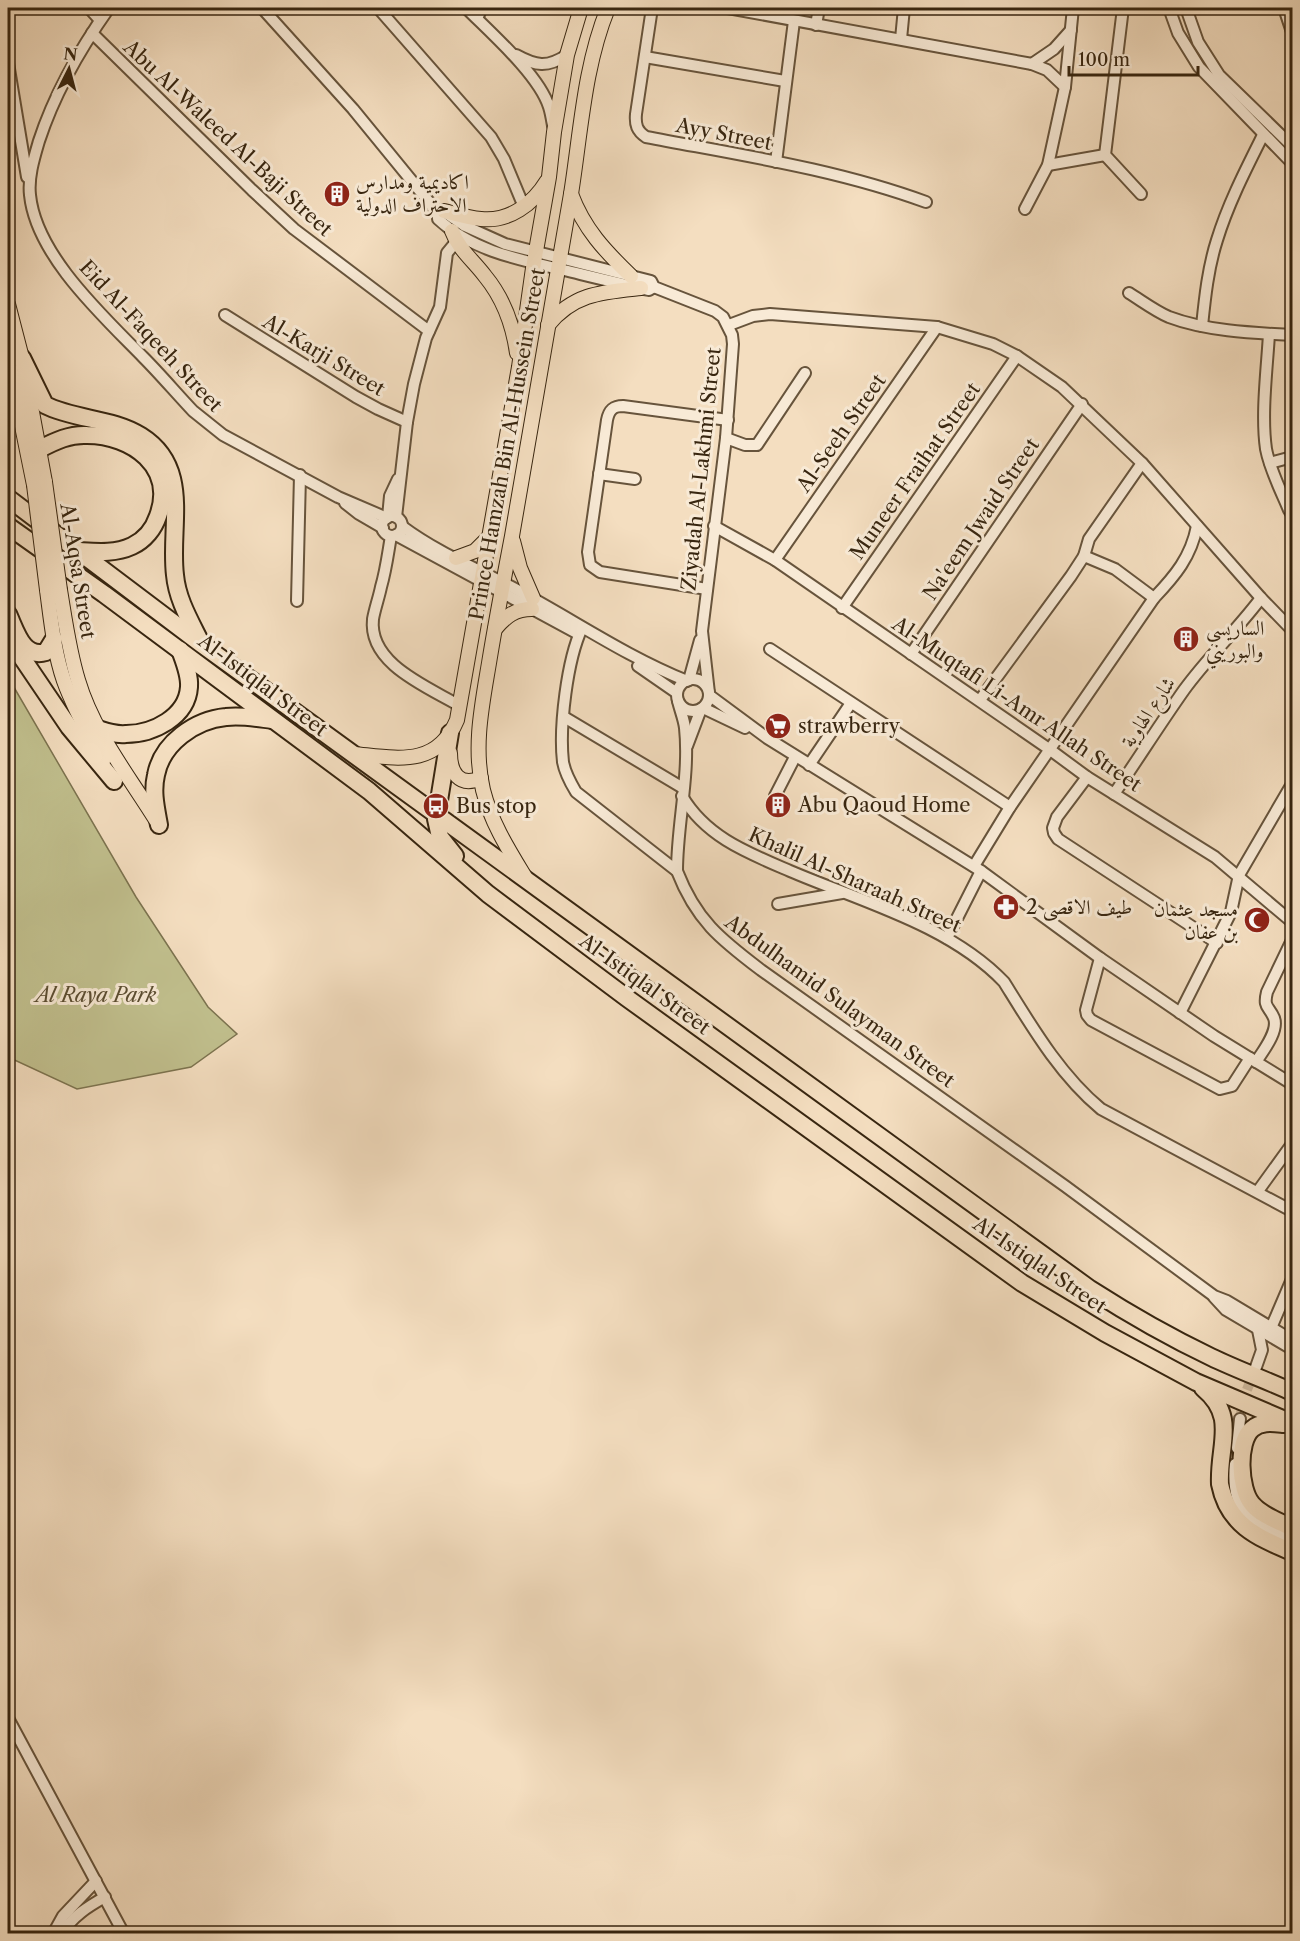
<svg xmlns="http://www.w3.org/2000/svg" width="1300" height="1941" font-family="'Libre Caslon Text',Amiri,serif">
<style>
.green{fill:#c1c08e;stroke:#7c734f;stroke-width:1.5}
.lines{fill:none;stroke-linecap:round;stroke-linejoin:round}
.minor-tunnel{stroke:#ceb99d;stroke-width:10;stroke-dasharray:10 5;stroke-linecap:butt}
.minor-casing{stroke:#67543c;stroke-width:14}
.major-casing{stroke:#382610;stroke-width:16}
.highway-casing{stroke:#382610;stroke-width:20}
.minor{stroke:#f8ead6;stroke-width:10}
.major{stroke:#f4dec0;stroke-width:14}
.highway{stroke:#f4dec0;stroke-width:16}
.major-bridge-casing{stroke:#382610;stroke-width:16;stroke-linecap:butt}
.major-bridge{stroke:#f4dec0;stroke-width:14}
.labels{text-anchor:middle;stroke-width:6;stroke-linejoin:round;paint-order:stroke}
.street-label{font-size:20px;fill:#382610;stroke:#f8ead6}
.poi-label{font-size:20px;fill:#382610;stroke:#f8ead6;text-anchor:start}
.park-label{font-size:20px;font-style:italic;fill:#5a4c30;stroke:#f8ead6}
</style>
<rect width="100%" height="100%" fill="#f4dec0"/>
<filter id="stains"><feTurbulence type="fractalNoise" baseFrequency=".00333" numOctaves="4"/><feColorMatrix values="0 0 0 0 .2 0 0 0 0 .09 0 0 0 0 .02 0 0 0 .5 -.17"/></filter>
<radialGradient id="worn" r=".72"><stop offset=".6" stop-color="#630" stop-opacity="0"/><stop offset="1" stop-color="#630" stop-opacity=".3"/></radialGradient>
<polygon class="green" points="8,677 136,897 208,1007 237,1034 191,1067 77,1089 8,1057"/>
<g class="lines">
<polyline class="minor-tunnel" points="1240,1419 1244,1397 1255,1370"/>
<defs>
<g id="minor">
<polyline points="89,8 100,20"/>
<path d="M109,8C80,49 55,92 39,141C34,158 28,177 30,195C36,255 102,315 143,357C160,374 176,393 193,411L223,435L338,497L387,518"/>
<path d="M262,8L353,109L438,213V219C472,251 521,260 564,270C593,277 621,284 649,290L654,287"/>
<polyline points="378,8 491,137 504,159 524,207"/>
<path d="M466,8C490,32 539,75 549,107C551,113 552,120 553,126"/>
<path d="M652,8L636,114C635,125 637,131 646,137C740,155 836,169 926,202"/>
<polyline points="728,8 1032,64 1047,70 1065,87"/>
<polyline points="1123,8 1105,155 1141,194"/>
<polyline points="1169,8 1178,33 1199,67 1292,163"/>
<polyline points="1186,8 1198,42 1219,75 1292,146"/>
<polyline points="1284,8 1292,32"/>
<polyline points="477,18 482,8"/>
<polyline points="816,25 819,8"/>
<polyline points="92,33 252,190 294,229 429,331"/>
<polyline points="901,39 904,8"/>
<path d="M516,55C536,66 547,68 567,55"/>
<polyline points="645,57 785,81"/>
<polyline points="8,63 27,177"/>
<polyline points="1032,64 1054,49 1071,30"/>
<polyline points="776,162 794,21"/>
<polyline points="1048,165 1105,155"/>
<polyline points="1025,209 1048,165 1065,87 1073,8"/>
<polyline points="446,213 465,226 505,244 651,281 654,287 715,311 723,317 732,335 733,344 726,438 702,631 709,693"/>
<path d="M1129,293C1142,301 1155,311 1169,317C1206,331 1253,333 1292,335"/>
<polyline points="225,315 356,397 378,409 407,422"/>
<polyline points="729,325 753,316 770,314 937,327 993,344 1017,356 1062,387 1142,463 1261,598 1292,630"/>
<path d="M1202,326C1205,297 1208,268 1217,240C1228,204 1246,169 1263,135"/>
<path d="M1269,334C1267,369 1261,414 1266,449C1270,470 1281,491 1289,510L1292,515"/>
<polyline points="726,438 745,445 757,445 805,373"/>
<polyline points="1270,463 1292,457"/>
<polyline points="599,474 635,479"/>
<polyline points="345,503 359,514 383,528"/>
<circle cx="392" cy="526" r="10"/>
<polyline points="388,517 390,496 398,479"/>
<polyline points="396,517 407,422 414,384 426,338 440,307 447,253 456,242"/>
<polyline points="714,526 775,560 1049,749 1087,777 1215,857 1292,922"/>
<path d="M403,527C438,553 480,570 519,591C575,621 627,657 687,681"/>
<polyline points="396,535 575,632"/>
<path d="M391,536C388,553 386,570 381,587C379,597 375,608 373,619C368,664 428,687 460,706"/>
<polyline points="1084,556 1115,569 1154,598"/>
<polyline points="775,560 937,327"/>
<path d="M707,589L600,572L590,565L588,552L607,420C609,410 613,406 623,406L728,420"/>
<polyline points="297,601 300,475"/>
<polyline points="842,608 1017,356"/>
<path d="M582,628C567,660 559,727 563,762C565,773 570,782 576,792L677,871C696,920 720,939 761,970L1065,1186L1214,1296L1227,1301L1292,1340"/>
<polyline points="770,649 1010,807"/>
<polyline points="911,654 1082,404"/>
<polyline points="638,666 677,693"/>
<circle cx="693" cy="695" r="16"/>
<polyline points="689,680 700,640"/>
<polyline points="709,695 767,738 981,871 1100,958 1214,1036 1292,1084"/>
<polyline points="980,700 1071,576 1084,556 1089,539 1142,463"/>
<polyline points="703,708 745,728"/>
<polyline points="564,717 683,788"/>
<polyline points="687,746 701,709"/>
<polyline points="809,765 851,703"/>
<polyline points="1087,777 1057,817 1053,828 1054,833 1058,839 1217,943"/>
<path d="M1114,794C1138,759 1160,724 1184,690C1208,657 1237,630 1261,598"/>
<path d="M682,796C706,837 748,853 790,871C860,901 950,925 1004,982C1032,1027 1060,1075 1101,1109L1292,1211"/>
<polyline points="775,796 795,757"/>
<path d="M974,866L1010,807L1154,598C1175,576 1191,557 1197,526"/>
<path d="M677,871C677,824 690,775 685,728C684,719 680,710 678,701"/>
<polyline points="778,904 842,893"/>
<polyline points="947,938 981,871"/>
<polyline points="1100,958 1086,1010 1087,1015 1091,1020 1220,1089 1232,1086 1250,1058"/>
<polyline points="1180,1013 1231,912 1239,875 1292,784"/>
<path d="M1256,1062C1263,1051 1279,1031 1274,1018C1269,1006 1263,1008 1267,992L1292,940"/>
<polyline points="1258,1191 1292,1144"/>
<polyline points="1214,1297 1226,1310 1292,1349"/>
<polyline points="1271,1328 1292,1279"/>
<polyline points="1256,1367 1262,1350 1258,1330"/>
<polyline points="1237,1448 1240,1419"/>
<path d="M1235,1464C1230,1514 1252,1521 1292,1540"/>
<polyline points="8,1718 124,1934"/>
<polyline points="53,1934 63,1916 96,1881"/>
<path d="M62,1934C71,1917 89,1906 105,1897"/>
</g>
<g id="major">
<path d="M571,194C584,229 605,251 631,276"/>
<path d="M444,211C456,214 469,218 481,219C509,222 533,204 547,181"/>
<path d="M452,231C459,250 473,260 485,276C504,299 513,325 517,353"/>
<polyline points="8,304 22,358 45,482"/>
<path d="M548,325C574,293 603,292 641,288"/>
<polyline points="8,357 34,485"/>
<polyline points="513,541 520,568 533,598"/>
<polyline points="456,558 475,551 489,537"/>
<path d="M47,590C51,620 54,652 64,681C74,709 89,735 103,761"/>
<path d="M60,590C65,620 69,651 78,680C93,731 128,775 156,820"/>
<path d="M495,629C506,616 515,609 532,609"/>
<path d="M450,753C450,772 459,788 481,778"/>
<path d="M354,754C396,758 437,768 457,720L519,367L533,268L549,177L554,132L567,55L581,8"/>
<path d="M525,877C508,849 491,822 483,790C473,747 482,705 489,663C496,620 504,578 512,536C532,422 552,308 571,194C581,131 584,67 608,8"/>
</g>
<g id="highway">
<path d="M22,358L45,405C75,420 113,418 141,436C192,468 169,526 175,575C177,598 189,619 199,639"/>
<path d="M40,449C55,441 70,434 87,435C132,435 176,467 158,516C154,528 145,540 132,546C115,554 96,552 78,551"/>
<path d="M8,498L200,643L1090,1289C1129,1314 1169,1337 1211,1357C1238,1370 1266,1380 1292,1392"/>
<polyline points="8,526 104,594 369,791 488,894 627,998 1022,1283 1105,1333 1196,1382 1292,1423"/>
<path d="M8,614C16,631 23,659 46,652L54,639"/>
<polyline points="8,637 69,727 114,781"/>
<path d="M98,729C107,732 116,735 126,734C153,734 187,717 189,687C190,675 184,661 180,650"/>
<polyline points="450,733 436,819 440,837 455,856"/>
<path d="M159,825C156,808 152,792 156,775C162,743 195,720 226,717C242,715 257,718 272,720"/>
<path d="M1203,1388C1238,1417 1218,1445 1220,1484C1228,1525 1257,1537 1292,1552"/>
<path d="M1284,1424C1273,1423 1261,1421 1252,1429C1237,1442 1239,1489 1252,1504C1262,1516 1279,1521 1292,1528"/>
</g>
</defs>
<use href="#minor" class="minor-casing"/>
<use href="#major" class="major-casing"/>
<use href="#highway" class="highway-casing"/>
<use href="#minor" class="minor"/>
<use href="#major" class="major"/>
<use href="#highway" class="highway"/>
<defs>
<g id="major-bridge">
<polyline points="45,482 60,590"/>
<polyline points="34,485 47,590"/>
</g>
</defs>
<use href="#major-bridge" class="major-bridge-casing"/>
<use href="#major-bridge" class="major-bridge"/>
</g>
<defs>
<symbol id="building-disc" viewBox="-11 -11 22 22"><circle r="9.5" fill="#8f2418" stroke="#f8ead6"/><path d="M-4-6H4V6H1V3H-1V6H-4ZM-2.5-4.3h1.7v1.8h-1.7ZM.8-4.3h1.7v1.8H.8ZM-2.5-1h1.7V.8h-1.7ZM.8-1h1.7V.8H.8Z" fill="#fff"/></symbol>
<symbol id="supermarket-disc" viewBox="-11 -11 22 22"><circle r="9.5" fill="#8f2418" stroke="#f8ead6"/><path d="M-6-5.5h2.5l.6 2H6L4.5 2H-2.5L-4.4-4H-6ZM-1.5 3.2a1.3 1.3 0 1 0 .1 0ZM3 3.2a1.3 1.3 0 1 0 .1 0Z" fill="#fff"/></symbol>
<symbol id="bus-disc" viewBox="-11 -11 22 22"><circle r="9.5" fill="#8f2418" stroke="#f8ead6"/><path d="M-5-6H5V4H4V6H2V4H-2V6H-4V4H-5ZM-3.5-4V0h7V-4ZM-3.5 1.2v1.5H-2V1.2ZM2 1.2v1.5H3.5V1.2Z" fill="#fff"/></symbol>
<symbol id="pharmacy-disc" viewBox="-11 -11 22 22"><circle r="9.5" fill="#8f2418" stroke="#f8ead6"/><path d="M-2-6h4v4h4v4h-4v4h-4v-4h-4v-4h4Z" fill="#fff"/></symbol>
<symbol id="mosque-disc" viewBox="-11 -11 22 22"><circle r="9.5" fill="#8f2418" stroke="#f8ead6"/><path d="M3.5-4.9A6 6 0 1 0 3.5 4.9A5 5 0 1 1 3.5-4.9Z" fill="#fff"/></symbol>
</defs>
<g fill-rule="evenodd">
<use href="#building-disc" x="322" y="179" width="30" height="30"/>
<use href="#building-disc" x="1171" y="624" width="30" height="30"/>
<use href="#supermarket-disc" x="763" y="711" width="30" height="30"/>
<use href="#building-disc" x="763" y="790" width="30" height="30"/>
<use href="#bus-disc" x="421" y="791" width="30" height="30"/>
<use href="#pharmacy-disc" x="991" y="892" width="30" height="30"/>
<use href="#mosque-disc" x="1242" y="905" width="30" height="30"/>
</g>
<g class="labels">
<g class="street-label">
<text transform="translate(724 134) rotate(11)" y="7">Ayy Street</text>
<text transform="translate(228 138) rotate(43)" y="7">Abu Al-Waleed Al-Baji Street</text>
<text transform="translate(151 336) rotate(47)" y="7">Eid Al-Faqeeh Street</text>
<text transform="translate(324 355) rotate(31)" y="7">Al-Karji Street</text>
<text transform="translate(841 433) rotate(-55)" y="7">Al-Seeh Street</text>
<text transform="translate(507 444) rotate(-80)" y="7">Prince Hamzah Bin Al-Hussein Street</text>
<text transform="translate(701 469) rotate(-84)" y="7">Ziyadah Al-Lakhmi Street</text>
<text transform="translate(915 471) rotate(-55)" y="7">Muneer Fraihat Street</text>
<text transform="translate(981 519) rotate(-56)" y="7">Na'eem Jwaid Street</text>
<text transform="translate(78 571) rotate(81)" y="7">Al-Aqsa Street</text>
<text transform="translate(263 685) rotate(37)" y="7">Al-Istiqlal Street</text>
<text transform="translate(1017 704) rotate(34)" y="7">Al-Muqtafi Li-Amr Allah Street</text>
<text transform="translate(1148 712) rotate(-56)" y="7">شارع الهاوية</text>
<text transform="translate(855 880) rotate(24)" y="7">Khalil Al-Sharaah Street</text>
<text transform="translate(645 984) rotate(36)" y="7">Al-Istiqlal Street</text>
<text transform="translate(840 1001) rotate(36)" y="7">Abdulhamid Sulayman Street</text>
<text transform="translate(1040 1265) rotate(34)" y="7">Al-Istiqlal Street</text>
</g>
<g class="poi-label">
<text x="356" y="189">اكاديمية ومدارس<tspan x="356" dy="23">الاحتراف الدولية</tspan></text>
<text x="1206" y="635">الساريسي<tspan x="1206" dy="23">والبوريني</tspan></text>
<text x="798" y="733">strawberry</text>
<text x="798" y="812">Abu Qaoud Home</text>
<text x="456" y="813">Bus stop</text>
<text x="1026" y="914">طيف الاقصى 2</text>
<text x="1238" y="916" text-anchor="end">مسجد عثمان<tspan x="1238" dy="23">بن عفان</tspan></text>
</g>
<g class="park-label">
<text x="96" y="1002">Al Raya Park</text>
</g>
</g>
<rect width="1300" height="1941" fill="none" stroke="#f4dec0" stroke-width="30"/>
<rect x="9" y="9" width="1282" height="1923" fill="none" stroke="#382610" stroke-width="3"/>
<rect x="15" y="15" width="1270" height="1911" fill="none" stroke="#382610" stroke-width="1.5"/>
<g transform="translate(69 69) rotate(6)" stroke="#f8ead6" stroke-width="4.5" paint-order="stroke">
<path d="M0-4.5L10 22L0 15L-10 22Z" fill="#382610"/>
<text y="-9" font-size="16" font-weight="bold" text-anchor="middle" fill="#382610">N</text>
</g>
<path d="M1069 66v9h129v-9" fill="none" stroke="#382610" stroke-width="3"/>
<text x="1078" y="66" font-size="18" fill="#382610" stroke="#f8ead6" stroke-width="4.5" paint-order="stroke">100 m</text>
<rect width="100%" height="100%" filter="url(#stains)"/>
<rect width="100%" height="100%" fill="url(#worn)"/>
</svg>
